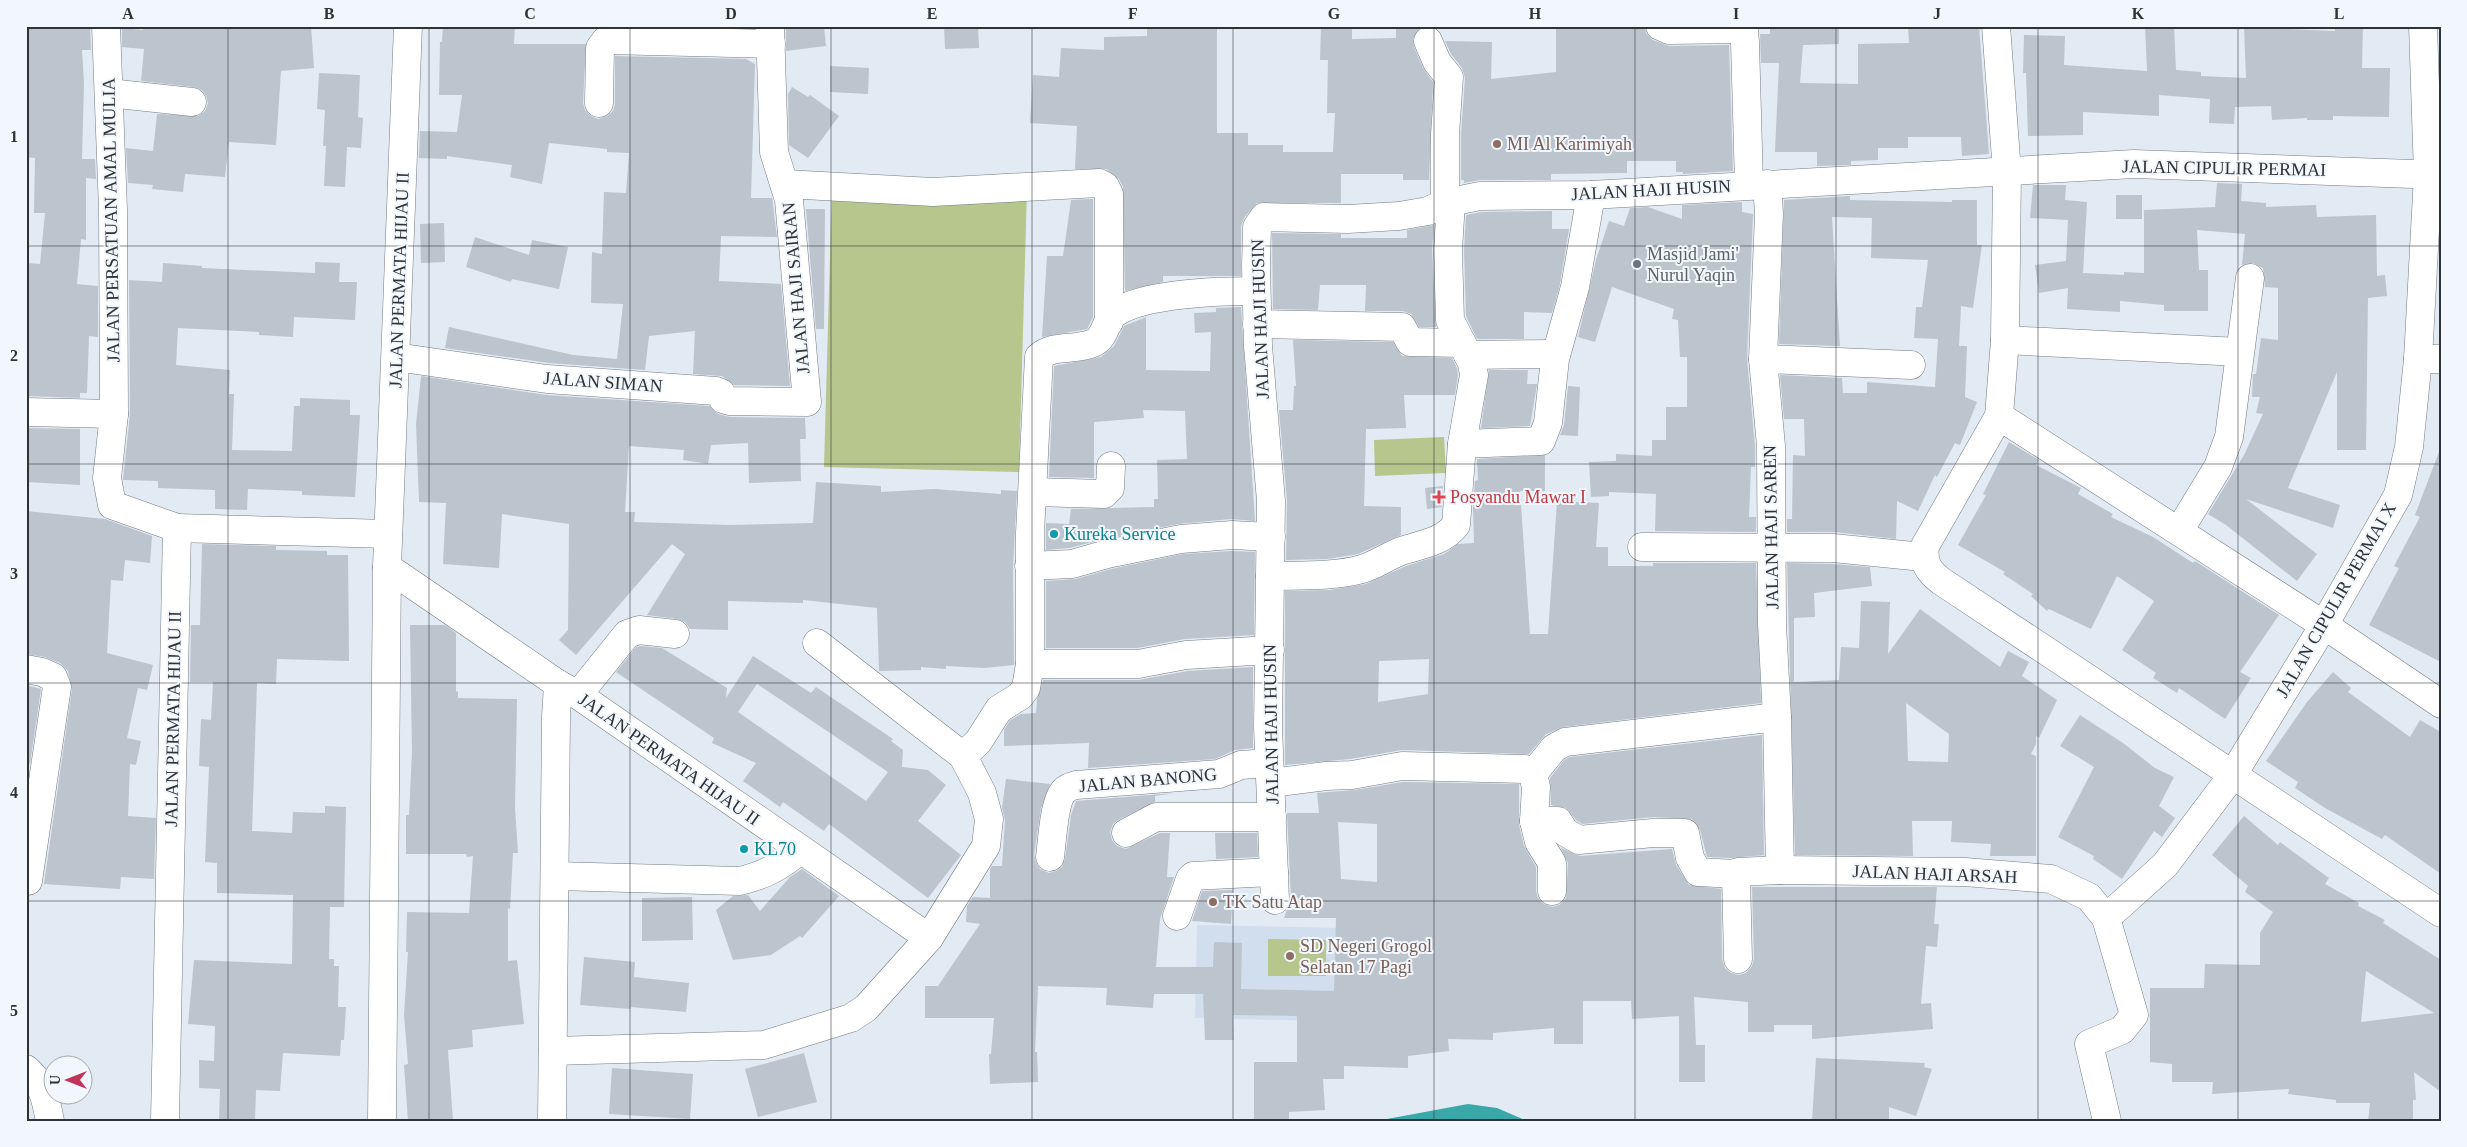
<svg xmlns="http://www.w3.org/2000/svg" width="2467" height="1147" font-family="Georgia,serif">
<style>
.built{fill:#d1deee}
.green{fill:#b6c68c}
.water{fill:#3aa8a9}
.building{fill:#bcc4ce;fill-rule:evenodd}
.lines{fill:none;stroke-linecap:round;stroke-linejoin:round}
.street-casing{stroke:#737b84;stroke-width:29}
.street{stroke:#fff;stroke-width:28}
.grid{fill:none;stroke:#2f3236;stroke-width:1;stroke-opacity:0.55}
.education-dot{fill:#8d6e63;stroke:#f2f7fd;stroke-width:2}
.worship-dot{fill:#6b7280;stroke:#f2f7fd;stroke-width:2}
.health-dot{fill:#e0444e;stroke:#f2f7fd;stroke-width:2}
.culture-dot{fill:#0f9aa8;stroke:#f2f7fd;stroke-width:2}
.labels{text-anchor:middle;stroke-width:4;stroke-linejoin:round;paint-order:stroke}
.education-label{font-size:18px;fill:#785e54;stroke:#f2f7fd;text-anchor:start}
.street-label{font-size:18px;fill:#2f3236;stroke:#f2f7fd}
.worship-label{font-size:18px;fill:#5b616d;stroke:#f2f7fd;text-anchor:start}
.health-label{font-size:18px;fill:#be3a42;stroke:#f2f7fd;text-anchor:start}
.culture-label{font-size:18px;fill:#0d838f;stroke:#f2f7fd;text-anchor:start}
.neatline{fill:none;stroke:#2f3236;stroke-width:2}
.grid-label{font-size:16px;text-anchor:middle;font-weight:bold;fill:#2f3236}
</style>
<rect width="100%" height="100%" fill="#e2eaf4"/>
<polygon class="built" points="1197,925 1385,929 1396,1023 1195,1018"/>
<g class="green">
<polygon points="832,184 1027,189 1019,472 824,467"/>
<polygon points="1444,437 1446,473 1375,476 1374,440"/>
<polygon points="1268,939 1326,940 1326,976 1268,976"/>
</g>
<polygon class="water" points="1468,1104 1497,1108 1527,1121 1376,1121"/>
<g class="building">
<polygon points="26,26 90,26 91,50 82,50 84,83 82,159 95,159 96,179 86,178 86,240 81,239 77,284 98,286 98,337 89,336 87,393 80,393 80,398 26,396 26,263 40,264 45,213 34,213 35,158 26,157"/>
<polygon points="144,26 311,26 314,68 281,71 276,145 229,142 225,177 185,174 183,192 152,189 153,185 128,183 126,148 153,151 157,114 198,116 205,111 208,103 206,96 202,90 194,87 141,81 144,49 122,47 122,28 143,30"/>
<polygon points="443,26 515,26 514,44 586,44 583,103 585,110 591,116 598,119 607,116 613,111 615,104 615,56 746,59 755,64 751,198 772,198 777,237 721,236 719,281 781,284 790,386 734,385 722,376 693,374 695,331 649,336 645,370 549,363 445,348 449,327 573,355 617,359 623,304 591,303 592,252 602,254 604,192 626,193 629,153 607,152 607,149 549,143 542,184 510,177 512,165 447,156 447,159 419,158 420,131 457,132 462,95 439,95 440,42 442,42"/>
<polygon points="786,26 824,26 826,46 786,51"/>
<polygon points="944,26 978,26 979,48 945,49"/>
<polygon points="1147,26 1217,26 1217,133 1248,133 1248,145 1283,145 1283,152 1333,152 1335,113 1327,113 1328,60 1320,60 1321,26 1352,27 1352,39 1396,38 1396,26 1421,26 1413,39 1414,47 1423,68 1433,82 1429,180 1403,180 1403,174 1341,174 1341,203 1257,203 1244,218 1241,226 1241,276 1163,276 1163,282 1125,291 1123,187 1119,179 1106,169 1075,169 1077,126 1030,123 1033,75 1059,77 1061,48 1104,50 1104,37 1147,36"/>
<polygon points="1604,26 1645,26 1646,33 1653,40 1669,46 1729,45 1733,171 1683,174 1683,172 1676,172 1676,161 1627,161 1627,173 1551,174 1551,180 1480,180 1464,183 1464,180 1461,180 1461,135 1465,78 1462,68 1451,54 1445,41 1492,42 1491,79 1556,72 1556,29 1604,29"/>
<polygon points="1770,26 1839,26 1839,44 1803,45 1800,83 1858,84 1858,44 1909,43 1908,26 1979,26 1989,154 1962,156 1961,137 1908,137 1908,148 1878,148 1878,160 1851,161 1851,165 1817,166 1817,152 1775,152 1779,63 1761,63 1760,34 1770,34"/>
<polygon points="2145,26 2174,26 2176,70 2201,72 2201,76 2246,78 2244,26 2283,26 2283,29 2335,31 2335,26 2363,26 2362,68 2390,68 2389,117 2333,116 2333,120 2307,120 2307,118 2272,120 2271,106 2235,107 2234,124 2209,123 2210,99 2159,95 2159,116 2083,112 2083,135 2028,136 2026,73 2023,73 2024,35 2065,36 2064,65 2147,71"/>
<polygon points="830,66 869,68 868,94 830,92"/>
<polygon points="319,73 360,75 358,117 363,118 361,148 347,147 345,187 324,186 326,146 323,146 325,110 317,109"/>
<polygon points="792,87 808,97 810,95 839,116 808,158 789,145 788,94"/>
<polygon points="2217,183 2242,184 2241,201 2266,203 2266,207 2316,205 2317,217 2376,215 2377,276 2385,275 2387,296 2368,298 2366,450 2337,450 2337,372 2288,488 2340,505 2333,528 2246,499 2317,554 2297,581 2226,525 2208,514 2244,455 2263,414 2256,413 2260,397 2252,397 2253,374 2256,374 2261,338 2278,340 2278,288 2265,287 2263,268 2253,263 2242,265 2245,234 2197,230 2199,270 2208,270 2208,311 2164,311 2164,305 2120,301 2120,312 2067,309 2068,288 2039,293 2035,265 2066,261 2068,220 2030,218 2033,185 2066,185 2065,200 2087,202 2083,273 2124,275 2124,272 2144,273 2144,210 2215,207"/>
<rect x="2116" y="195" width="26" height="24"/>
<polygon points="1850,196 1850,200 1952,202 1952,200 1977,200 1977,245 1982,245 1973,308 1961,306 1959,346 1967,346 1965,397 1977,402 1960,445 1955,443 1937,477 1935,475 1918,511 1897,501 1896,539 1835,532 1787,532 1787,519 1792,519 1793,455 1805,456 1804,419 1784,419 1780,375 1842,378 1843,393 1867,393 1867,382 1935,387 1938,339 1914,338 1916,307 1922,307 1928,260 1871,258 1872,218 1832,217 1840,346 1779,344 1784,200"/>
<polygon points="1093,199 1093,317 1087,329 1042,337 1047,256 1063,256 1071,200"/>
<polygon points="1742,202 1742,212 1753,214 1747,358 1755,447 1755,467 1751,467 1749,517 1756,517 1756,532 1655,531 1656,494 1609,492 1609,496 1591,497 1589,462 1616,461 1616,454 1652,456 1652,440 1666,440 1666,407 1687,407 1687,357 1680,357 1678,320 1672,319 1674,309 1612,287 1595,342 1578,337 1596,260 1609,221 1624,226 1630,208 1648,207 1682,219 1682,205"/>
<polygon points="806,209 825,209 824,329 816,329"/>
<polygon points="1552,211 1552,229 1569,229 1560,284 1552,313 1524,312 1524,339 1477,339 1466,316 1464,250 1466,215 1482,212"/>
<polygon points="444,223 445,262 421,263 420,224"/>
<polygon points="1434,225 1432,250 1436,327 1419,327 1411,314 1403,311 1365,311 1366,285 1320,285 1318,310 1273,309 1272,233 1341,234 1341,238 1407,238 1407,230"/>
<polygon points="475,237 529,255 532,240 568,247 559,289 512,279 511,282 466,267"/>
<polygon points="315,262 340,263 339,282 357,282 355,320 294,317 293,337 259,335 259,332 178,328 176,365 230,370 229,394 234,394 232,450 292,451 294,406 300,406 300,398 350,400 350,415 360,415 355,497 302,495 302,491 248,489 247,510 215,509 215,490 158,488 158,481 123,480 130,414 129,280 162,282 163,263 202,266 202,268 315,273"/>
<polygon points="1241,307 1255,521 1231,519 1178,524 1104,539 1069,548 1046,550 1046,523 1069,524 1071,509 1154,507 1154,499 1158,499 1157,460 1187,459 1185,411 1143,410 1144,418 1094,422 1094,478 1049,477 1054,366 1101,357 1114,346 1124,326 1146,317 1146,370 1210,371 1211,332 1195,333 1194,313 1216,312 1216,308"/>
<polygon points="1293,340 1393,342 1402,356 1452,358 1457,368 1458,375 1455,395 1404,395 1406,428 1366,429 1364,506 1401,507 1401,535 1358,554 1327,559 1286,560 1287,500 1279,410 1293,410 1294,386 1296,386"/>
<polygon points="1489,370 1528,370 1527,384 1537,384 1530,426 1481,428"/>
<polygon points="421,376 546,395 710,406 718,414 730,417 805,418 806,439 800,439 801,481 749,483 748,443 711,445 708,464 683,460 684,450 629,446 625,512 635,512 634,522 730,525 813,523 816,482 881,486 881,492 934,489 1001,494 1001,490 1017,491 1013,566 1014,665 984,668 946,666 946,669 921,667 921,670 879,671 877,608 803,600 803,603 728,601 728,630 690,629 685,622 677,619 647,615 685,554 672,544 576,655 559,640 568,630 569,524 502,514 499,568 443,564 446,503 419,502 416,424"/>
<polygon points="1568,386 1580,387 1578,436 1560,435 1564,425"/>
<polygon points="26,428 80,429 80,485 26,482"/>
<polygon points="2009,442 2039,460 2036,465 2081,488 2078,494 2113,514 2111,517 2153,537 2193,563 2195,561 2279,615 2240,672 2251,678 2225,719 2179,688 2177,693 2153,678 2156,673 2122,650 2154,601 2117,576 2091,629 2049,609 2047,611 2031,596 2033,594 2003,574 2005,572 1958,545 1986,495 1983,494"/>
<polygon points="2439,452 2441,452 2441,662 2369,625 2399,568 2394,566 2420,517 2415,515"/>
<path d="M1545,455V491H1520L1530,634H1548L1557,501L1599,503L1596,547H1608V566H1653V563H1756L1761,703L1563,727L1546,734L1529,754L1402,750L1350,759L1285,765V591L1330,590L1366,584L1406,566L1444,554L1458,544L1474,543L1473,508L1475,481L1478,480L1477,459ZM1429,659L1428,694L1378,702L1379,661Z"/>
<polygon points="1443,486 1442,507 1427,509 1425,488"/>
<polygon points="26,511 105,519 152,536 150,563 125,560 123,581 111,580 107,653 153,665 147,690 138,688 127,738 141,741 136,765 130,764 128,816 156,818 154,879 121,877 120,889 44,884 72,689 68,671 60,663 45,657 26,654"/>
<polygon points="202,544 276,546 276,550 327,551 327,555 348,555 349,661 277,659 276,684 257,683 252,831 292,833 293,812 325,813 325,806 346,807 344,907 330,907 329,959 334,959 334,966 339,966 338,1007 346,1007 344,1040 341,1040 340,1056 283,1053 280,1091 256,1090 255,1121 219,1121 220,1089 199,1088 199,1060 214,1061 215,1026 188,1024 194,960 292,964 293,895 217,893 217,863 205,862 209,767 199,766 201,719 211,720 213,682 190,682 191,625 200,625"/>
<polygon points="1232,551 1255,552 1254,635 1185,639 1137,648 1046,648 1046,581 1076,579 1111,569 1183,554"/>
<path d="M1787,563L1832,564L1870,567L1872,586L1814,593L1815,617L1794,618V682L1839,680L1841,647L1859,648L1861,601L1890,602L1888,654L1920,609L2000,667L2008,651L2029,662L2022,676L2057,700L2039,738L2036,736V744L2031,754L2036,756V856H1990L1991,844L1951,842L1952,821H1912L1913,856L1795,855ZM1906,703L1949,734L1948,762L1908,761Z"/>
<polygon points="410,625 445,625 456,633 456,692 458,691 458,698 517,699 515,808 518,853 513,853 510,909 508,908 508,961 517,960 524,1024 472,1030 473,1047 448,1050 453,1121 408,1121 404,1065 408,1064 404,1015 408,952 406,952 407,912 469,913 473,856 467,857 466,854 406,854 406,815 409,815 412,752"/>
<path d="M641,646L662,648L727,688L726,698L753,656L811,693L816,687L893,739L891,741L903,750L902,767L928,770L946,785L918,821L961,855L928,898L829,824L824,831L783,802L780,807L743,781L756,763L712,743L714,738L616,672L636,647ZM757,684L888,772L866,801L738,712Z"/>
<polygon points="1253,667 1253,748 1235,750 1215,759 1088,768 1089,743 1004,746 1004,730 1010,720 1021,714 1036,713 1037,699 1043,680 1138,680 1188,671"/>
<polygon points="2333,672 2351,688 2348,692 2410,737 2420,720 2441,732 2441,874 2385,835 2382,839 2325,808 2295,788 2298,782 2266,761 2307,702"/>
<polygon points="26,685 41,689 30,764 26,763"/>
<polygon points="2080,715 2123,743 2155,768 2174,777 2159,806 2175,818 2162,837 2154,831 2122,879 2093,859 2094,856 2058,837 2094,767 2060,746"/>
<polygon points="1762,735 1764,855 1732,858 1707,857 1700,830 1692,819 1653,817 1582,824 1576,820 1566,808 1551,805 1550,778 1564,760 1570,757"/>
<path d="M1006,779L1050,784L1041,808L1034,855L1036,863L1040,869L1049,873L1056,871L1062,867L1065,859L1071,815L1076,801L1175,793L1155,796V802L1118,820L1113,824L1110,832L1112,840L1117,846L1126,849L1160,833H1170L1167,877H1174L1160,919L1156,967H1213L1214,942L1242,943L1241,989L1334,991L1336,918H1284L1291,899L1287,813H1319L1317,793L1355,790L1403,782L1519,784V825L1524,846L1536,867V891L1538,898L1544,904L1552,907L1559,905L1566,898L1568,863L1561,848L1580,856L1672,849L1676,865L1689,885L1721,889L1722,959L1725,968L1731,973L1739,975L1746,973L1752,966L1754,959L1752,887H1937L1934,924H1939L1937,947L1926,946L1921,1004L1931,1003L1933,1029L1812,1039V1025H1774V1032H1748V1002L1694,997L1696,1045H1705V1082H1679V1016L1632,1019L1631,1001H1583V1044H1554V1028L1493,1033V1040L1448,1039L1449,1051L1408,1056V1068L1344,1066V1079H1323L1325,1110L1289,1112V1121H1254V1062H1297V1016L1233,1015L1234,1040H1205L1203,994H1154L1153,1008L1106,1005L1107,988L1038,986L1035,1052H1037L1038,1082L990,1084L989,1054H991L994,1018H925V986H938L980,924L966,922L967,906L973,897L990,898V869L992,866H1002L1005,820L1002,808ZM1338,822L1377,824V882L1341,879Z"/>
<path d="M2244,816L2278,845L2280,842L2329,878L2325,884L2359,903L2358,906L2385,920L2383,923L2441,960V1092L2414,1072L2416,1100H2413V1121H2368L2370,1103H2336V1100L2288,1094L2289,1089L2212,1094L2213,1082H2172V1064L2150,1062V988H2204L2205,964L2260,965V933L2273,912L2245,892L2248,886L2212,855ZM2366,971L2434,1013L2361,1022Z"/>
<polygon points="1215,833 1257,833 1258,857 1216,859"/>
<polygon points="802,869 839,896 802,938 800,936 771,955 733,960 716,910 733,896 748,895 760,911 790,877"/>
<polygon points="1233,890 1231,924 1192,921 1202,891"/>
<polygon points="692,897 693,940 642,941 642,898"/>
<polygon points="584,957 635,962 634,977 689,983 686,1012 631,1007 631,1009 580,1005"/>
<polygon points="804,1053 817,1102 758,1117 745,1069"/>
<polygon points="1816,1058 1925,1063 1924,1067 1932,1069 1916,1116 1889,1107 1889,1121 1812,1121"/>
<polygon points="612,1068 693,1074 690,1119 609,1114"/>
</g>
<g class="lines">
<defs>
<g id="street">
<polyline points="106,26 113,210 114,414 107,478 112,505 177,528"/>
<polyline points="408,26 387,567 558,684 578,695 929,938"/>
<polyline points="1660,26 1669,30 1744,29"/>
<polyline points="1743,26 1745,42 1749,185"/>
<path d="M1996,26L2007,172L2005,340L1999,416L1925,546C1923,563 1928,571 1941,581L2441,913"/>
<polyline points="1428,41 1437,62 1449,77 1445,134 1445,203"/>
<polyline points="109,93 192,102"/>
<polyline points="599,103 600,48 606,40 771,44"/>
<polyline points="785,184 933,192 1099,183 1105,186 1109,194 1109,322"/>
<polyline points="1767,184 1769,214 1763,359 1771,446 1772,624 1777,717 1780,870"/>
<polyline points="1257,324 1402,327 1410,342 1462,343"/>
<polyline points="2005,340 2239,352"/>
<polyline points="1468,355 1556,354"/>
<polyline points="396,357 547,379 716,391 721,393 723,399 730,401 807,402 789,200 774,152 770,26"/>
<polyline points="1763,359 1911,365"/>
<polyline points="2418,359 2441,359"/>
<polyline points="26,412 114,414"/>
<polyline points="1999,416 2324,625 2441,704"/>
<polyline points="1462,444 1541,441 1548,423 1555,359 1575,287 1591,195"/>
<polyline points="1033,492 1104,494 1110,488 1111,466"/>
<polyline points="2179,531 2218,467 2229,437 2250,278"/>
<polyline points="1642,547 1833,548 1923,557"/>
<polyline points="1029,566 1072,564 1107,554 1181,539 1232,535 1271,537"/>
<path d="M1270,576C1301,575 1333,577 1362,569C1376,565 1388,556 1401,551C1420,545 1443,542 1456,525L1462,444L1474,375L1472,363L1450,320L1448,250L1451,202"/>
<polyline points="1030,664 1138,664 1186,655 1270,650"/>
<polyline points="26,669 42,672 53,677 57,687 28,881"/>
<polyline points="578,695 627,634 639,630 675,634"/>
<path d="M963,756L978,742L999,709L1020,696L1026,688L1030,664V533L1039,357C1053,344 1075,351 1093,343C1106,338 1105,320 1115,313C1144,293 1221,291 1256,291"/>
<polyline points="1533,774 1554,748 1565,742 1777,717"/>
<polyline points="1271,783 1326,776 1352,775 1402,766 1525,769 1533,774 1536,787 1534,821 1539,842 1552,863 1552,891"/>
<polyline points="1534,821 1558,821 1565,832 1579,840 1653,833 1685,833 1690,858 1698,872 1736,874"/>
<polyline points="1126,833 1156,817 1272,817"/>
<path d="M1050,857C1052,842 1054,799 1065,790C1068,787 1073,786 1076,785L1219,774L1241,765L1269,763"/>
<path d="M555,876L740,881C765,875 781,866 800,850"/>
<polyline points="1275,900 1268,727 1271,501 1258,346 1256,267 1257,227 1264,217 1348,219 1399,216 1428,211 1445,203 1480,196 1591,195 2134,164 2441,175"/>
<polyline points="1177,916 1190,879 1193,876 1274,872"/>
<polyline points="2106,918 2165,865 2232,776 2324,625 2398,495 2409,447 2418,359 2428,175 2423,26"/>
<polyline points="1738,959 1736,876 1738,872 1780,870 1965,872 2051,879 2089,897 2106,918 2134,1015 2122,1030 2089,1044 2107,1121"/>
<polyline points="553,1051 764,1045 851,1018 866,1008 929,938 986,846 989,819 982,793 963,756 817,643"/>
<path d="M26,1069C43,1083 46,1100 50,1121"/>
<polyline points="165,1121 177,528 388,534"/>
<polyline points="382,1121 387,567"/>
<polyline points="552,1121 556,717 558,684"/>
</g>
</defs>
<use href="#street" class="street-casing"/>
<use href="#street" class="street"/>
</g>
<path class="grid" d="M228,26V1121M429,26V1121M630,26V1121M831,26V1121M1032,26V1121M1233,26V1121M1434,26V1121M1635,26V1121M1836,26V1121M2038,26V1121M2238,26V1121M26,246H2441M26,464H2441M26,683H2441M26,901H2441"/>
<g class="education-dot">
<circle cx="1497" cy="144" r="5"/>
<circle cx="1213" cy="902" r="5"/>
<circle cx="1290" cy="956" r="5"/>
</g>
<circle class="worship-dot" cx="1637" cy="264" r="5"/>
<path class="health-dot" d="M1436.5 489.5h5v5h5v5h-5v5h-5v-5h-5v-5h5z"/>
<g class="culture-dot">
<circle cx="1054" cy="534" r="5"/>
<circle cx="744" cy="849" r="5"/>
</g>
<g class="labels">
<g class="education-label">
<text x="1507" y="150">MI Al Karimiyah</text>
<text x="1223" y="908">TK Satu Atap</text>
<text x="1300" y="952">SD Negeri Grogol<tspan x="1300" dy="21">Selatan 17 Pagi</tspan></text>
</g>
<g class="street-label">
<text transform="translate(2224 168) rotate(1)" y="6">JALAN CIPULIR PERMAI</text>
<text transform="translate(1651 190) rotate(-3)" y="6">JALAN HAJI HUSIN</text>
<text transform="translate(111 220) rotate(-91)" y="6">JALAN PERSATUAN AMAL MULIA</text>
<text transform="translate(399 280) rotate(-88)" y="6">JALAN PERMATA HIJAU II</text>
<text transform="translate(796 288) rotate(-95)" y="6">JALAN HAJI SAIRAN</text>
<text transform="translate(1260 319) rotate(-92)" y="6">JALAN HAJI HUSIN</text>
<text transform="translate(603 382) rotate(4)" y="6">JALAN SIMAN</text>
<text transform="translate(1771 527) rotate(-91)" y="6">JALAN HAJI SAREN</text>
<text transform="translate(2336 600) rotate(-60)" y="6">JALAN CIPULIR PERMAI X</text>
<text transform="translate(173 719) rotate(-89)" y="6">JALAN PERMATA HIJAU II</text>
<text transform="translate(1271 724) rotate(-91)" y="6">JALAN HAJI HUSIN</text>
<text transform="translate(669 759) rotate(35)" y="6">JALAN PERMATA HIJAU II</text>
<text transform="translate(1148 780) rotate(-5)" y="6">JALAN BANONG</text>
<text transform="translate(1935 874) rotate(2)" y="6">JALAN HAJI ARSAH</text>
</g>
<g class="worship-label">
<text x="1647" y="260">Masjid Jami'<tspan x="1647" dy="21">Nurul Yaqin</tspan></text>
</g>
<g class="health-label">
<text x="1450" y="503">Posyandu Mawar I</text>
</g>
<g class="culture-label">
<text x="1064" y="540">Kureka Service</text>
<text x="754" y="855">KL70</text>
</g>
</g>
<rect width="2467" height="1147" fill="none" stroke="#f2f7fd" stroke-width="55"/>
<g transform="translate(68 1080) rotate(270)"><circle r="24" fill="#f2f7fd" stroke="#a4a8ad"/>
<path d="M0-4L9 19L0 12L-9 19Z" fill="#c2335b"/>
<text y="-8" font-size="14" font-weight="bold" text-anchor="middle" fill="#2f3236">U</text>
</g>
<rect x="28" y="28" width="2412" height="1092" class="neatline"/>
<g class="grid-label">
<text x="128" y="19">A</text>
<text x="329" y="19">B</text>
<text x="530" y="19">C</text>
<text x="731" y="19">D</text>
<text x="932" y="19">E</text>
<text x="1133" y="19">F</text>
<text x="1334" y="19">G</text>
<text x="1535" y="19">H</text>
<text x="1736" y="19">I</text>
<text x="1937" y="19">J</text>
<text x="2138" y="19">K</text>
<text x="2339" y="19">L</text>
<text x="14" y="142">1</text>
<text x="14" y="361">2</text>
<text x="14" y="579">3</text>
<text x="14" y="798">4</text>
<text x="14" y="1016">5</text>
</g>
</svg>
